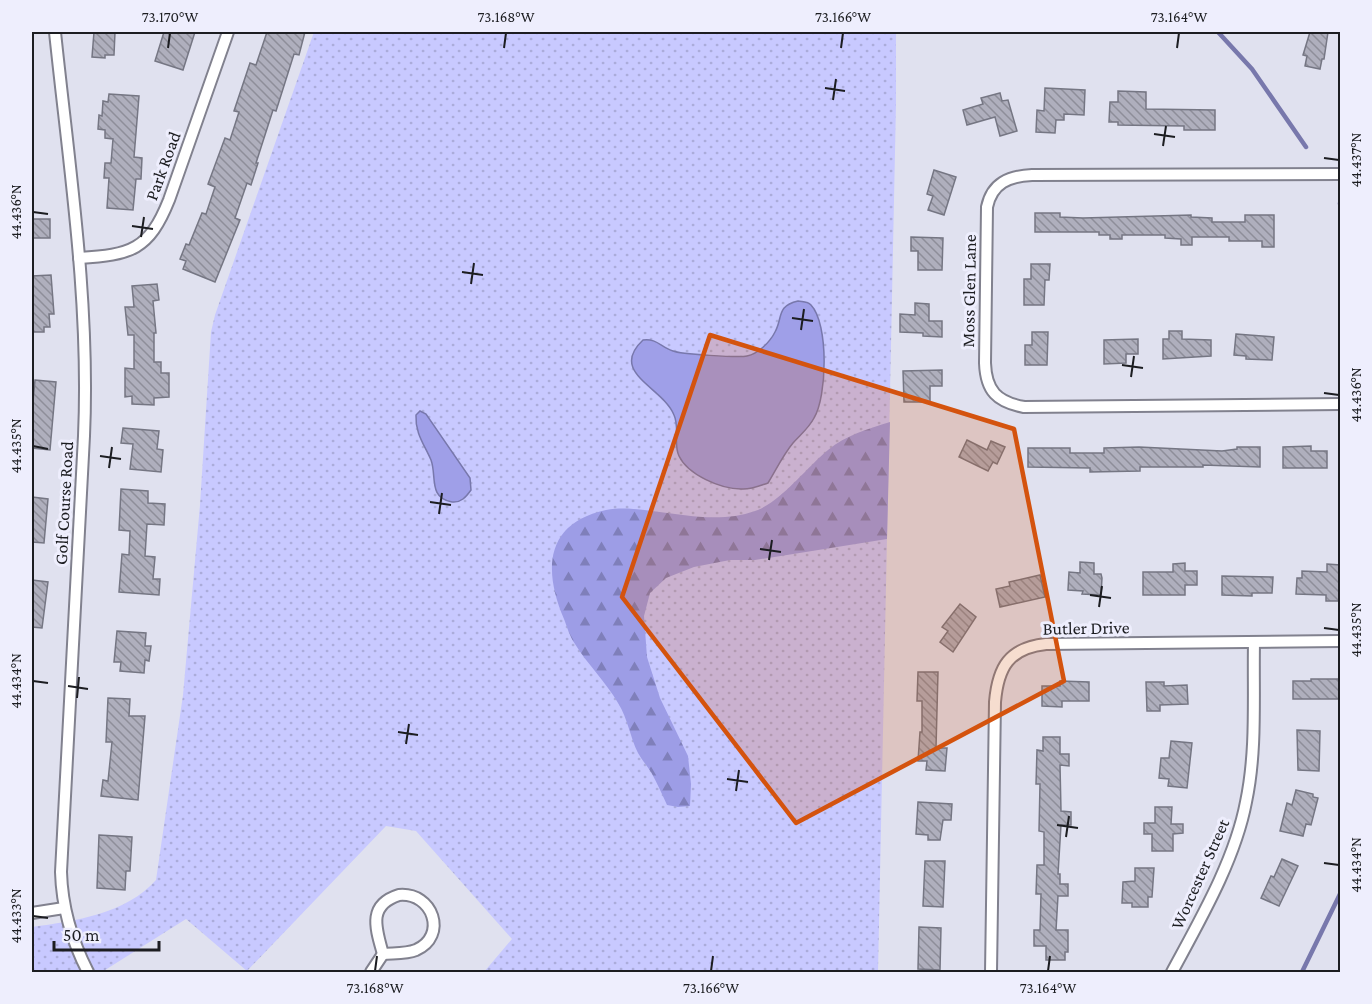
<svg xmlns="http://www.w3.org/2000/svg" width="1372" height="1004" font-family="'Crimson Pro',serif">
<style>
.grass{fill:url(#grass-dots)}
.forest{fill:url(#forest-firs)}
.water{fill:#9f9fe8;stroke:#7878ac;stroke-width:1.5}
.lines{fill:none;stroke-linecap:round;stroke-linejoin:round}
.stream{stroke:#7878ac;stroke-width:4.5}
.building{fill:url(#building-back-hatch);stroke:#757683;stroke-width:1.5}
.street-casing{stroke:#81818e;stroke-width:14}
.street{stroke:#fff;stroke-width:10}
.marked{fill:#d4530e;fill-opacity:0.2;stroke:#d4530e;stroke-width:4.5;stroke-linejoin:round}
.ticks{fill:none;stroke:#1c1d21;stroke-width:2}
.labels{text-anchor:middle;stroke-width:6;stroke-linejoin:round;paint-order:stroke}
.street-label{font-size:18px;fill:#1c1d21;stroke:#eeeefd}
.neatline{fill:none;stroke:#1c1d21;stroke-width:2}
.ticks-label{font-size:15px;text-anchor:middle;fill:#1c1d21}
</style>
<defs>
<pattern id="grass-dots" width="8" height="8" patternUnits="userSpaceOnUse" patternTransform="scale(1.5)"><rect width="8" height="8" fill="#c8c9ff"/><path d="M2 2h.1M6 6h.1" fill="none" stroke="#abacda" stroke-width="1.8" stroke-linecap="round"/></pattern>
<pattern id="forest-firs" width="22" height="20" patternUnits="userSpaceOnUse" patternTransform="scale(1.5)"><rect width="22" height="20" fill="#9d9de6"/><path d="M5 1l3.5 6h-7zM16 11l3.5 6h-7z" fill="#7f7fba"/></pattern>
<pattern id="building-back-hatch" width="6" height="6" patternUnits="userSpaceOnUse" patternTransform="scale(1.5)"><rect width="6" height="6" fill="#afafbd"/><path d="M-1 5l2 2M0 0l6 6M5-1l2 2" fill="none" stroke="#8e8e99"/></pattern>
</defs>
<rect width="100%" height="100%" fill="#e0e1ef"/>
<path class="grass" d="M314,32H896V104L878,972H484L512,939L416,831L386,826L247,971L186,919L102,972H32V927C75,921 126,914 156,880L183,695L200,505L211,332L215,315Z"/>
<path class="forest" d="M890,422L887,539L755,560H730L694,567L666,578L650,593L644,616L647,657L660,698L688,756L691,784L690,806L678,807L667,805C662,794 657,783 651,772C647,766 642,760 638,753C630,737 628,719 618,703C606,682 588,665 575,644C570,637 567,627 564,619C543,570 545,523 606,510C622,507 636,509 652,511C685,515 722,523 755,511C781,502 807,467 828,450C846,435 868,429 890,422Z"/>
<g class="water">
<path d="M798,301C803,302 807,301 811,305C829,324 827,397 814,418C809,428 800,435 793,443C783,455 776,470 768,483C759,486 750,490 741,489C721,489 688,475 679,456C673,444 680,428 674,415C663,387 608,373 643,340C656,338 661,347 673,351C680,354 739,358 747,356C758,354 770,342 775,332C783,318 776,306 798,301Z"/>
<path d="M420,411L426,414L470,478L471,490C466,497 461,503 452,502C428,498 437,476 431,460C424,444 415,433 416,415Z"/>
</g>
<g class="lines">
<g class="stream">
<polyline points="1218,32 1252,69 1306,147"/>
<polyline points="1340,203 1340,204"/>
<polyline points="1302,972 1340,894"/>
</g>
</g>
<g class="building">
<polygon points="94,32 115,32 114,55 105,55 105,58 92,57"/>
<polygon points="164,32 195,32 183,70 155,61"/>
<polygon points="267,32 305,32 299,55 294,54 276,111 273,110 256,163 258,163 251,185 247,183 235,218 240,220 215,282 183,269 186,261 180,259 186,244 189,245 202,213 206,214 215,187 208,184 225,138 230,140 239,112 234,111 250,63 256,65"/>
<polygon points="1310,32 1328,32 1324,59 1322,59 1320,69 1305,66 1307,56 1303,55"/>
<polygon points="1045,88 1085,90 1084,115 1064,114 1064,120 1056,120 1055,133 1036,132 1037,110 1044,111"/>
<polygon points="1118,91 1146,92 1146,109 1215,110 1215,130 1184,130 1184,126 1118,125 1118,122 1109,122 1110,102 1118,102"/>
<polygon points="1000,93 1002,101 1008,100 1017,131 1000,136 995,117 967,125 963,110 983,104 981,98"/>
<polygon points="109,94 139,96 134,157 142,158 141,179 136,179 133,210 107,208 109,178 104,178 105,163 111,163 113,139 105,138 105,130 98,129 99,115 102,116 103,101 108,102"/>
<polygon points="934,170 956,177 944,215 928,210 933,196 927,194"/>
<polygon points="1035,213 1060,213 1060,217 1083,218 1191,215 1191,217 1212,218 1212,222 1245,222 1245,215 1274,215 1274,247 1262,247 1262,241 1229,241 1229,237 1192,237 1192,245 1181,245 1181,239 1165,238 1165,235 1122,235 1122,239 1110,239 1110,235 1099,235 1099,232 1035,232"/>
<rect x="32" y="219" width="18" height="19"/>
<polygon points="911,237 943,238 942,270 918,270 918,251 911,251"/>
<polygon points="1031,264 1050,264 1049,280 1045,280 1044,305 1024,305 1024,279 1031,279"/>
<polygon points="51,275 54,314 49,314 50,327 44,327 44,332 32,332 32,276"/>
<polygon points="157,284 159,300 153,301 156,333 154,333 154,362 161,362 161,373 169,373 169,397 154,398 154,405 132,404 132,396 125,397 125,368 134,369 134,335 128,335 125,307 134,307 132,286"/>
<polygon points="915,303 929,304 929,321 942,321 942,337 923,336 923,333 900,332 900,314 915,315"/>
<polygon points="1169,331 1182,331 1182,339 1211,340 1211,356 1163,359 1163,339 1169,339"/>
<polygon points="1032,332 1048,332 1047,365 1025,365 1025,345 1032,345"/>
<polygon points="1236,334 1274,337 1272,360 1246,359 1246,356 1234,355"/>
<polygon points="1138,339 1138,354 1126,354 1126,363 1104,364 1104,340"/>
<polygon points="942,370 942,386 930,386 930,402 904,402 903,371"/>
<polygon points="35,380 56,382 50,450 32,448 32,401 33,401"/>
<polygon points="123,428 159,431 157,449 163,450 161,472 130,469 133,444 121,443"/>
<polygon points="967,440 987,450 991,441 1005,447 997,464 993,462 988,471 959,457"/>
<polygon points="1311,446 1311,451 1327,451 1327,468 1283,468 1283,447"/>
<polygon points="1139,447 1222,451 1237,449 1237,447 1260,447 1260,467 1203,465 1203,467 1140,467 1140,471 1090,472 1090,468 1028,467 1028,448 1070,448 1070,453 1104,453 1104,448"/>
<polygon points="121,489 148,491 148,503 165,504 164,525 147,524 145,556 155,557 153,579 160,579 159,595 119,592 122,554 129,555 130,531 119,530"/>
<polygon points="32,497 48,499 44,543 32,542"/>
<polygon points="1080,562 1094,563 1094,574 1101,574 1102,578 1101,595 1082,594 1083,591 1068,590 1069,572 1080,573"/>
<polygon points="1185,563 1185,571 1197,571 1197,585 1185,585 1185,595 1143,595 1143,572 1173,572 1173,564"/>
<polygon points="1327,564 1340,565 1339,601 1326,601 1326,595 1296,594 1297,578 1302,578 1302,571 1327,572"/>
<polygon points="1040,575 1045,597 1000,607 996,589 1010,586 1009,582"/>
<polygon points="1222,576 1273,577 1272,593 1252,593 1252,596 1222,595"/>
<polygon points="32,580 48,582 42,628 32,627"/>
<polygon points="960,604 976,617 953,652 940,642 948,631 942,627"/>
<polygon points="117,631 146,633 145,646 151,646 149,661 145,660 144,673 120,671 121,662 114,662"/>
<polygon points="918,672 938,672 936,748 947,748 945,771 926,770 927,761 918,761 920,732 922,732 922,701 917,701"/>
<polygon points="1311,679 1341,679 1341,699 1293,699 1293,681 1311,681"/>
<polygon points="1060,681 1089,682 1089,701 1062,701 1062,707 1042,706 1042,686 1060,686"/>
<polygon points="1146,682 1164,682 1164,686 1187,685 1188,704 1160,705 1160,711 1147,711"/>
<polygon points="108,698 130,699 129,716 145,716 138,800 101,796 103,780 108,781 112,742 106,742"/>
<polygon points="1297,730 1320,731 1319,771 1298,770"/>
<polygon points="1043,737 1060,737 1060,754 1069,754 1069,766 1060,765 1061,811 1071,812 1071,825 1061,825 1058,874 1060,874 1060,884 1068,884 1068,896 1058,896 1056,930 1068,930 1068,952 1065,952 1065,960 1046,960 1046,946 1034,946 1034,930 1040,930 1041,894 1036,894 1037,865 1044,865 1044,832 1039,831 1040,784 1036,784 1037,750 1043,751"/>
<polygon points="1171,741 1192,743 1187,788 1168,786 1169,779 1159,778 1161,758 1169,758"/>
<polygon points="1296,790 1313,794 1313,797 1318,798 1311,825 1306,824 1303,836 1280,831 1287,803 1292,805"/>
<polygon points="918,802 952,804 951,820 943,820 940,840 928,840 928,835 916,834"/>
<polygon points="1155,807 1172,807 1171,824 1183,824 1183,833 1173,834 1173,851 1152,851 1152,834 1144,834 1144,823 1155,823"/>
<polygon points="99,835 132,837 130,871 126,871 125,890 97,888"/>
<polygon points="1282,859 1298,866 1279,906 1261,898 1271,876 1274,877"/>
<polygon points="925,861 945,861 943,907 923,906"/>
<polygon points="1135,868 1154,868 1152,897 1148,897 1148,907 1132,907 1132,903 1122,903 1123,882 1135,881"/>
<polygon points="919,927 941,928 940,970 918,969"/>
</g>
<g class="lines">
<defs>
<g id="street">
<path d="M55,32C69,166 90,301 84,436L61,872C62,907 72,941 88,972"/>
<path d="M1340,174L1032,175C1009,176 992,183 987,207L985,363C986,391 997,402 1024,407L1340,404"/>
<path d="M79,258C131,255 149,250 169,200L228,32"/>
<path d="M399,895C433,892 448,936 416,950C406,954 394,953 383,954C376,929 367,905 399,895Z"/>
<polyline points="32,913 64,908"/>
<polyline points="371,972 383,954"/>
<path d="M991,972L995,702C998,667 1009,648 1046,644L1340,641"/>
<path d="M1172,972C1200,920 1235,860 1246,802C1257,750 1253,695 1254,642"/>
</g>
</defs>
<use href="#street" class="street-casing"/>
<use href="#street" class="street"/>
</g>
<path class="marked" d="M710,335L1014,429L1064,681L796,823L622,597Z"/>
<path class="ticks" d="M168,48L170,33M504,48L506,33M841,48L843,33M1177,48L1179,33M825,88L845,91M833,100L836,79M1154,134L1175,137M1163,146L1166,126M1324,158L1339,160M33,212L48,214M132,226L153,229M141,237L144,217M462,272L483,275M471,284L474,263M792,318L813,321M801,330L804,309M1122,365L1143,368M1131,377L1134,356M1324,393L1339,395M33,446L48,449M100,456L121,459M109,468L112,447M430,502L451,505M439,514L442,493M760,549L781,552M769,560L772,540M1090,595L1111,598M1099,607L1102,586M1324,628L1339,630M33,681L48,683M68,686L88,689M77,698L79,677M398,732L418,735M406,744L409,724M727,779L748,782M736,791L739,770M1057,825L1078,828M1066,837L1069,816M1324,863L1339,865M33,916L48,918M375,971L377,956M711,971L713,956M1048,971L1050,956"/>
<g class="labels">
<g class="street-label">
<text transform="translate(163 166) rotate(-70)" y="6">Park Road</text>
<text transform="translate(969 291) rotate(-89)" y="6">Moss Glen Lane</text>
<text transform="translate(64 503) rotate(-87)" y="6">Golf Course Road</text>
<text transform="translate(1086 628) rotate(-1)" y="6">Butler Drive</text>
<text transform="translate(1200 874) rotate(-66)" y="6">Worcester Street</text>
</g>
</g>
<rect width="1372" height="1004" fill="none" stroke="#eeeefd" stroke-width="66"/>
<path d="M54 941v9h105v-9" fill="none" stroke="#1c1d21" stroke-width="3"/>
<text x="63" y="941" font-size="18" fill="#1c1d21" stroke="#eeeefd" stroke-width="4.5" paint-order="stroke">50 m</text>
<rect x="33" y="33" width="1306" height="938" class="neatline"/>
<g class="ticks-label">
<text x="170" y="22">73.170°W</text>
<text x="506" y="22">73.168°W</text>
<text x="843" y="22">73.166°W</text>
<text x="1179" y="22">73.164°W</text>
<text transform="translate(1356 160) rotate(-90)" y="5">44.437°N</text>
<text transform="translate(16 212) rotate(-90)" y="5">44.436°N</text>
<text transform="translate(1356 395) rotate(-90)" y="5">44.436°N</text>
<text transform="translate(16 446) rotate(-90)" y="5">44.435°N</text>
<text transform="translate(1356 630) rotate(-90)" y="5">44.435°N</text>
<text transform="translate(16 681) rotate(-90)" y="5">44.434°N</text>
<text transform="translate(1356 865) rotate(-90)" y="5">44.434°N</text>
<text transform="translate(16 916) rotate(-90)" y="5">44.433°N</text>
<text x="375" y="993">73.168°W</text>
<text x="711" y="993">73.166°W</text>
<text x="1048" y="993">73.164°W</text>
</g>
</svg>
